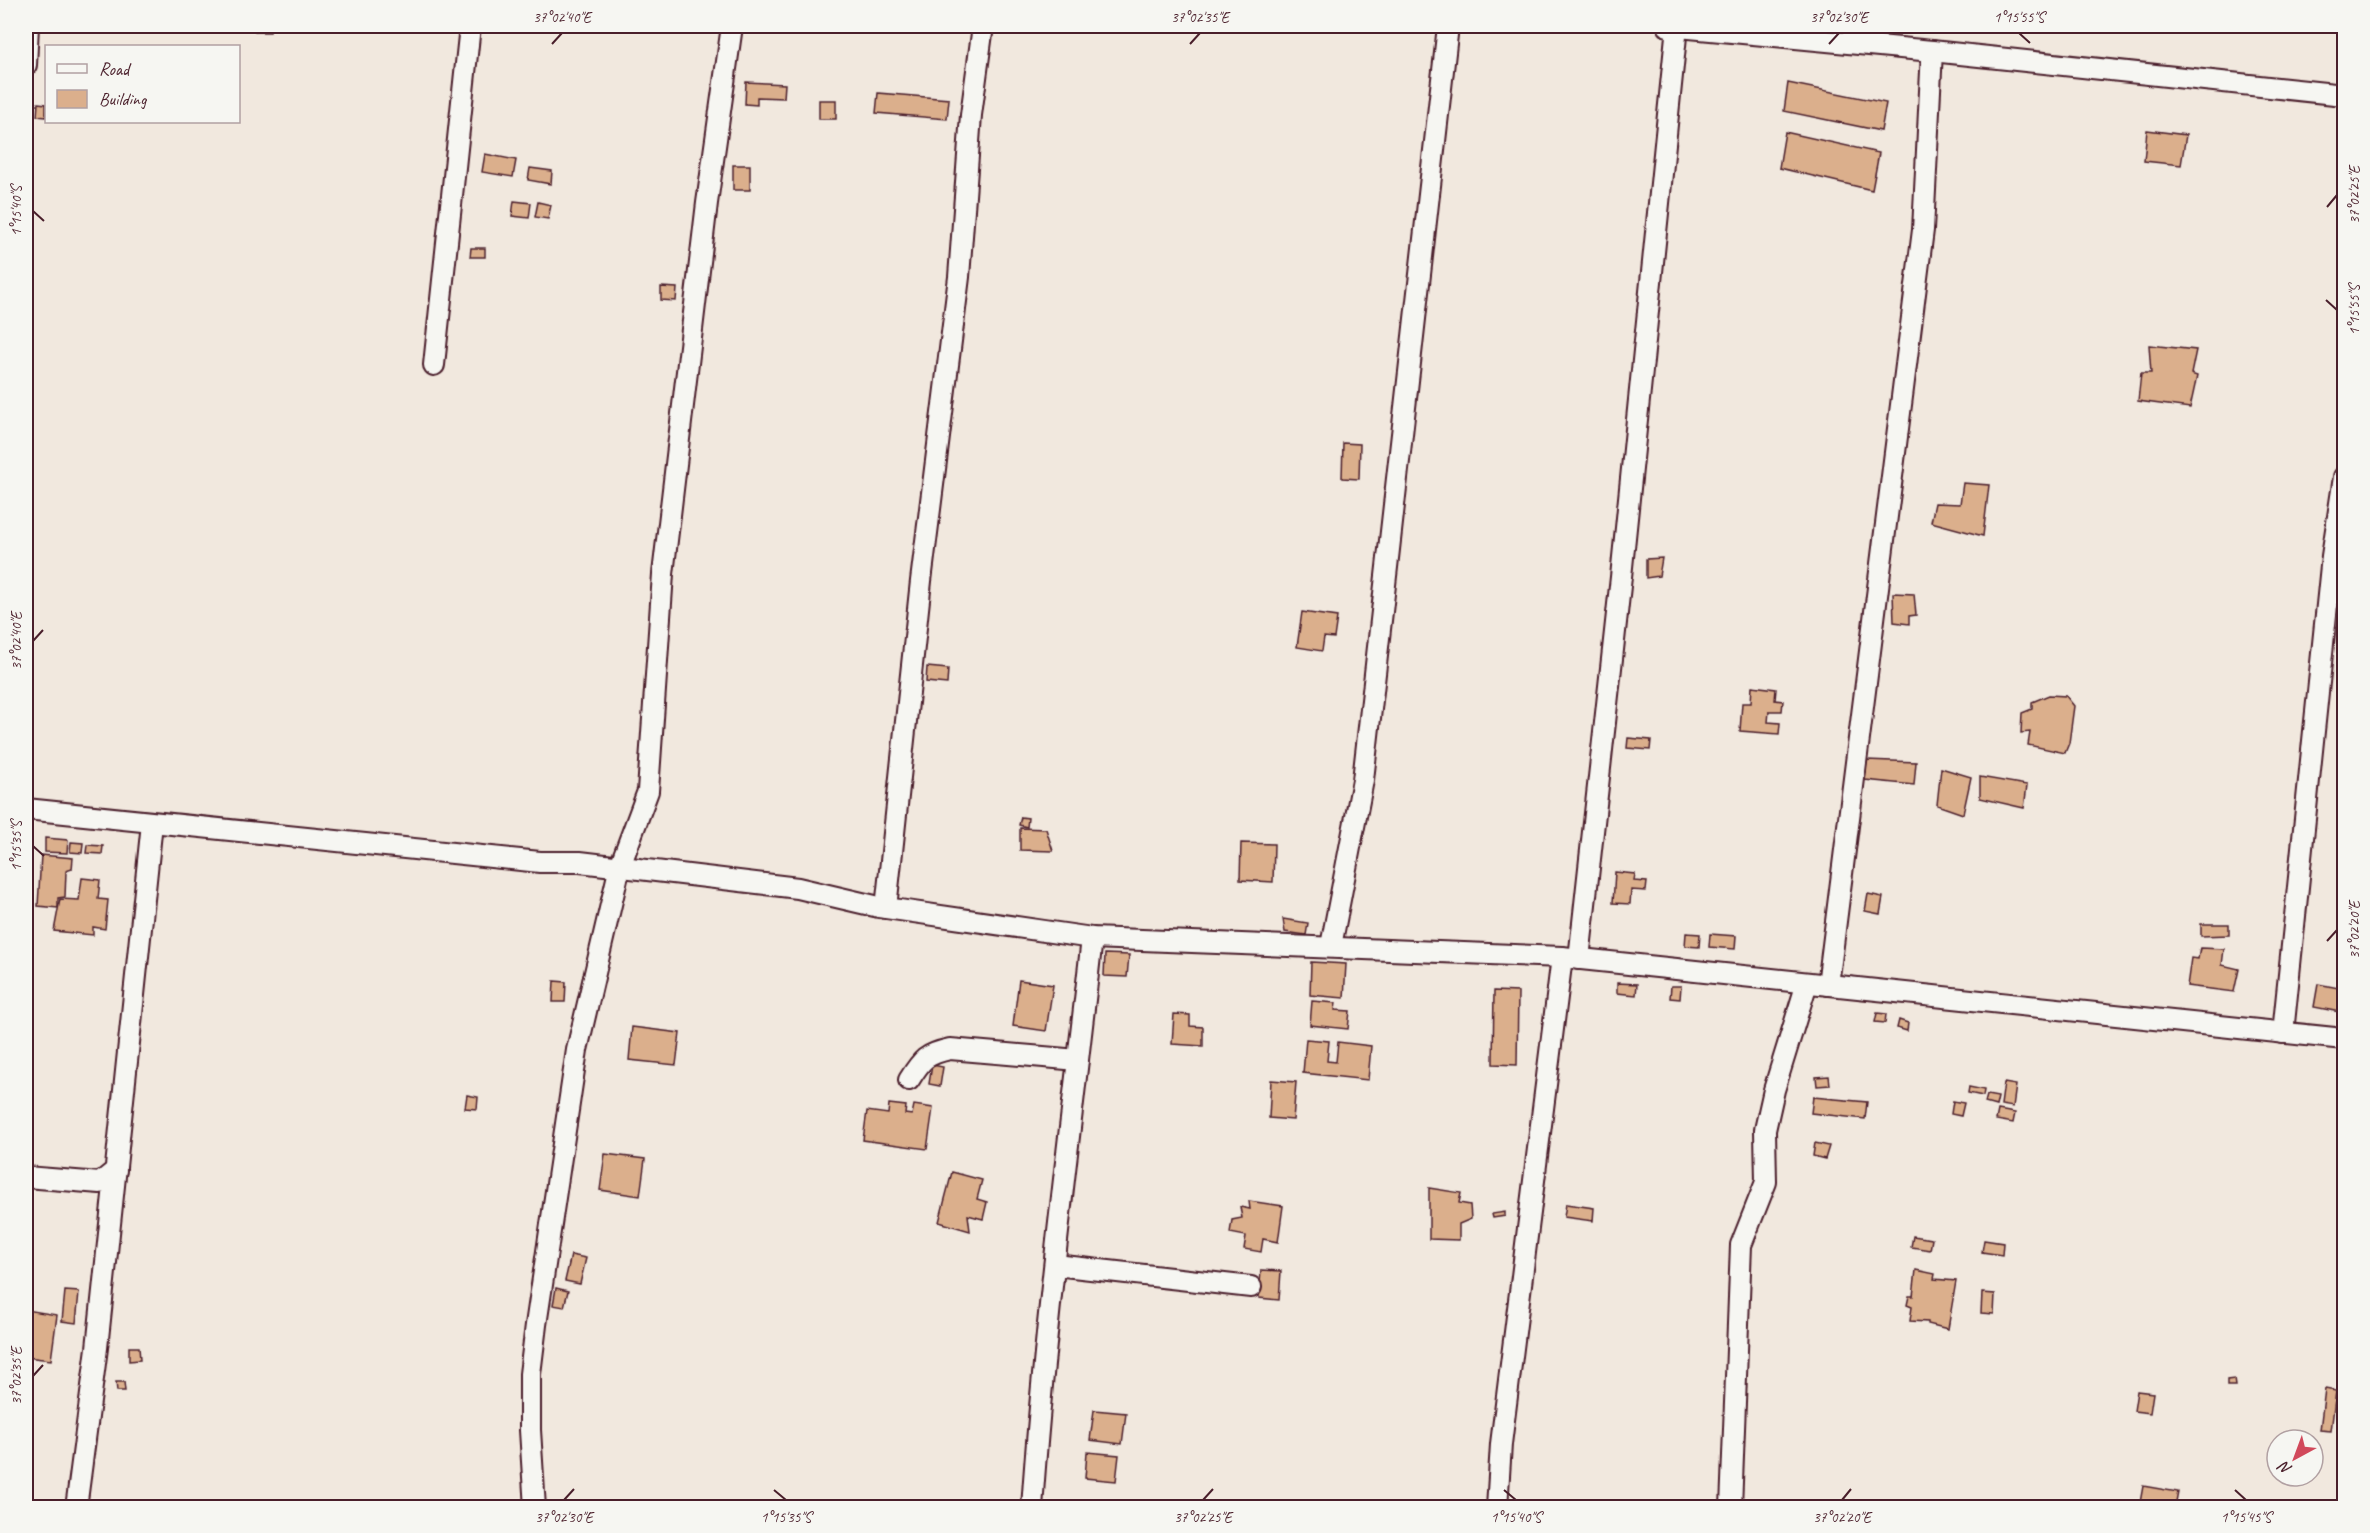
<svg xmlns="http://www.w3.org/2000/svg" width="2370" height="1533" font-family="Caveat,sans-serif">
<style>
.building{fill:#dbaf8c;stroke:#4a1f2b;stroke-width:1.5}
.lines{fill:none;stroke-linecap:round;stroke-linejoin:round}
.minor-casing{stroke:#4a1f2b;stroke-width:24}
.minor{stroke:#f6f6f2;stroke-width:20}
.ticks{fill:none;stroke:#4a1f2b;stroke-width:2}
.neatline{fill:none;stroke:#4a1f2b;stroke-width:2}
.ticks-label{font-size:15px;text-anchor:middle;fill:#4a1f2b}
</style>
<rect width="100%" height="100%" fill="#f1e8de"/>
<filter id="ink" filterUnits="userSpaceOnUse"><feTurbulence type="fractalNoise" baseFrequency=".0167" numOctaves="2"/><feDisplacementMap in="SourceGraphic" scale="12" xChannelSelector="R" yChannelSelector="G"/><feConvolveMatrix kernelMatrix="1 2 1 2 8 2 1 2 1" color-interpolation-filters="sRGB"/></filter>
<g filter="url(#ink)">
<g class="building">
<rect x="255" y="26" width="15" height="6"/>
<polygon points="746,82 785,84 784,98 757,97 757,105 745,104"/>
<polygon points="1788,83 1886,103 1881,131 1784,111"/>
<polygon points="878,93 949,99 947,119 876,113"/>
<rect x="819" y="100" width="17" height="19"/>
<polygon points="38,103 46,104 46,117 37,116"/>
<polygon points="2147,130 2186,135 2181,165 2144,161"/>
<polygon points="1785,132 1879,153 1872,190 1779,168"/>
<polygon points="485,154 516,160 513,177 482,172"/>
<rect x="733" y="165" width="17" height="25"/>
<polygon points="530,168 552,171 551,184 528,180"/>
<polygon points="514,201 531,203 529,218 512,216"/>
<polygon points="538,202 551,205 548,219 535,217"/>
<polygon points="471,248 485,248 485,257 470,257"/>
<polygon points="661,287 677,288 676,301 661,300"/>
<polygon points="2149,345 2196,350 2191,374 2197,376 2190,408 2138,401 2141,373 2151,373"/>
<polygon points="1343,443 1360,444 1359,479 1342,478"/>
<polygon points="1963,483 1989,485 1983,536 1931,522 1935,503 1960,504"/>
<polygon points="1662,558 1659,576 1646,578 1646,559"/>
<polygon points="1893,593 1914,594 1916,615 1909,616 1909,624 1894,622"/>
<polygon points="1302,612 1337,617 1334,638 1324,637 1322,651 1297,647"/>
<polygon points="927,667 948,669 947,684 926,682"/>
<polygon points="1752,686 1776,689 1775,700 1783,701 1782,711 1769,711 1768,722 1780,723 1779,734 1740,731 1742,703 1751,703"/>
<polygon points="2049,695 2066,696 2074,706 2069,743 2065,753 2028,745 2030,732 2021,733 2022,713 2032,709 2032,702"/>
<polygon points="1628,738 1651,740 1650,750 1627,748"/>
<polygon points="1867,760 1916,762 1914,785 1865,780"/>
<polygon points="1941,768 1971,777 1963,814 1937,805"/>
<polygon points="1980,777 2027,785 2024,808 1980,798"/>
<polygon points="1021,817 1028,818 1027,827 1019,825"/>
<polygon points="1020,828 1046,829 1053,851 1020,850"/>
<polygon points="45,838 68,840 67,853 45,852"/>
<polygon points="71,842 83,843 82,853 70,852"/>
<polygon points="1241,843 1274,844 1273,882 1240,880"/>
<polygon points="87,845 103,846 102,854 86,853"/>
<polygon points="41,855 73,858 72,869 66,871 65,897 58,898 58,908 38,906"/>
<polygon points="1615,872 1635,874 1634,881 1647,882 1646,891 1631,890 1630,904 1613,903"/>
<polygon points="82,878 100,880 98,899 108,900 105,929 93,927 93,935 54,931 60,899 79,900"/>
<polygon points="1868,894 1883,897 1880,914 1865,911"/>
<polygon points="1283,919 1308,923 1306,935 1285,932"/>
<polygon points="2201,924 2229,924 2229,935 2201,936"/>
<polygon points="1686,933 1700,934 1699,947 1685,946"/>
<polygon points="1710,934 1736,936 1735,949 1709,947"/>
<polygon points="2200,948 2224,949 2222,965 2239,969 2234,992 2187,986 2191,958 2198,959"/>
<polygon points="1105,954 1129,955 1127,977 1104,976"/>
<polygon points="1311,962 1346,964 1344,998 1310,995"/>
<polygon points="1019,980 1053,985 1046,1031 1013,1026"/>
<polygon points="554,981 566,982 565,1002 553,1002"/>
<polygon points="1617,983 1637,984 1636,995 1617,993"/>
<polygon points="2318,984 2344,989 2340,1012 2314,1007"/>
<polygon points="1671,986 1681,986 1680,999 1670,998"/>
<polygon points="1494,991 1518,992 1517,1065 1493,1064"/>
<polygon points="1312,1001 1336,1003 1335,1010 1350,1011 1348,1029 1310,1025"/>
<polygon points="1877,1013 1886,1014 1885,1023 1875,1022"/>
<polygon points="1174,1014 1190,1015 1190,1026 1203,1027 1203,1046 1172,1044"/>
<polygon points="1899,1020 1908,1023 1907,1031 1897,1028"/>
<polygon points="632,1027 680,1033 676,1065 629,1060"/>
<polygon points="1306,1039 1329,1041 1327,1061 1336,1062 1338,1042 1371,1046 1368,1080 1303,1073"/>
<polygon points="932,1065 943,1067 940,1086 929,1084"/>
<polygon points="1829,1076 1830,1085 1817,1086 1816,1077"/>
<polygon points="1271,1080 1296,1082 1293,1120 1269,1118"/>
<polygon points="2004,1083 2016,1085 2013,1107 2001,1105"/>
<polygon points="1969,1087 1984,1090 1983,1096 1968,1093"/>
<polygon points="467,1095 478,1097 477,1109 465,1108"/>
<polygon points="1987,1095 1998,1097 1996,1106 1985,1103"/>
<polygon points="1813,1097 1867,1102 1865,1119 1811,1113"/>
<polygon points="1953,1101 1964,1103 1961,1116 1951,1114"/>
<polygon points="889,1104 906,1106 905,1114 912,1115 914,1105 933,1108 927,1149 863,1140 867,1111 888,1114"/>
<polygon points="1998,1110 2015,1113 2013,1123 1996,1120"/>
<polygon points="1815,1143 1829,1146 1825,1159 1813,1156"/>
<polygon points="605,1154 645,1159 640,1196 600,1190"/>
<polygon points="952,1172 982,1180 977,1199 987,1202 983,1219 968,1215 970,1231 939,1222"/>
<polygon points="1429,1188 1461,1193 1459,1203 1470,1205 1471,1219 1459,1224 1459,1240 1429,1239"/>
<polygon points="1249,1201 1283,1206 1278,1242 1263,1239 1261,1252 1244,1249 1246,1236 1230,1233 1232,1220 1242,1218 1240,1207 1250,1209"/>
<polygon points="1566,1204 1594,1208 1593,1221 1564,1217"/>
<polygon points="1505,1212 1505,1216 1493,1218 1492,1214"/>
<polygon points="1913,1236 1932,1239 1930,1250 1911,1247"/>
<polygon points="1984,1240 2003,1243 2002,1255 1982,1252"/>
<polygon points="571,1255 586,1258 580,1284 565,1281"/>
<polygon points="1261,1270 1281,1271 1279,1300 1259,1298"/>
<polygon points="1916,1270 1935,1274 1934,1279 1956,1281 1948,1329 1928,1324 1928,1322 1910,1321 1912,1307 1907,1305 1909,1296 1913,1296"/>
<polygon points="556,1288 568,1291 564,1307 553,1305"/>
<polygon points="65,1291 79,1292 76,1323 62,1321"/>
<polygon points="1982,1293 1995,1294 1994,1314 1981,1313"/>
<polygon points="26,1310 57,1315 51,1360 26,1357"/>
<polygon points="129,1347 139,1347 140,1360 129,1361"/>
<polygon points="2234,1379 2235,1386 2227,1386 2227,1380"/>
<polygon points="116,1382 124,1382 125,1391 117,1391"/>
<polygon points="2325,1389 2336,1391 2331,1431 2320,1430"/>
<polygon points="2137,1391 2153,1393 2150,1413 2134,1411"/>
<polygon points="1094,1410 1126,1413 1122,1444 1090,1440"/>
<polygon points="1087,1452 1119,1455 1116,1481 1085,1478"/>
<polygon points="2143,1486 2178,1492 2175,1508 2139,1508"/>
</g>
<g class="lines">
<defs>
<g id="minor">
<polyline points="1668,26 1932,51 2344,95"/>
<polyline points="26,65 28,26"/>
<polyline points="434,365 470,26"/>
<polyline points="26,809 540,862 580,862 798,888 879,907 1092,938 1562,957 2344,1039"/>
<polyline points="886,908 921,581 959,277 971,115 983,26"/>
<polyline points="1331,946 1363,780 1448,26"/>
<polyline points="1579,959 1621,577 1677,26"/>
<polyline points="1828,985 1923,230 1932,51"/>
<polyline points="2283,1033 2332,556 2344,477"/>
<path d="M909,1080C922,1059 926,1054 950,1049L1078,1060"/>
<polyline points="26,1177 100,1183 116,1170"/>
<polyline points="1055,1265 1251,1287"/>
<polyline points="76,1508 97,1348 152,823"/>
<polyline points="535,1508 530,1430 530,1374 536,1325 577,1050 620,866 648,791 663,574 707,203 732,26"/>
<path d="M1032,1508C1045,1317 1071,1128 1092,938"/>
<polyline points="1497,1508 1501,1444 1562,957"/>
<polyline points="1731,1508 1741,1245 1766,1182 1765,1130 1774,1090 1807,983"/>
</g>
</defs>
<use href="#minor" class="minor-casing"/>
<use href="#minor" class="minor"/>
</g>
</g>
<path class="ticks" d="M2019,33L2030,43M552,44L562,33M1190,44L1200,33M1829,44L1839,33M2327,207L2337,195M33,211L44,221M2326,300L2337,310M33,641L43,630M33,846L44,856M2327,941L2337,930M33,1376L43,1365M774,1490L786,1500M1504,1490L1516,1500M2235,1490L2246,1500M564,1500L574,1489M1203,1500L1213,1489M1842,1500L1851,1489"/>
<rect width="2370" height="1533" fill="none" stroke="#f6f6f2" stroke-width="66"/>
<rect x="45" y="45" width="195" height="78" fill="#f6f6f2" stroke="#b1a0a2" stroke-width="1.5"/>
<rect x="57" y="64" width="30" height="9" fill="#f6f6f2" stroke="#b1a0a2" stroke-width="1.5"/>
<text x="99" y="75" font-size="18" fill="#4a1f2b">Road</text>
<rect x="57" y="90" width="30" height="18" fill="#dbaf8c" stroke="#b1a0a2" stroke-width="1.5"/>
<text x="99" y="105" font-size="18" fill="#4a1f2b">Building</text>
<g transform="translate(2295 1458) rotate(221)"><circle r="28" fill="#f6f6f2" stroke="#b1a0a2" stroke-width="1.5"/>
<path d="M0-4.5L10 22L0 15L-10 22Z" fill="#d1495b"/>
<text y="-9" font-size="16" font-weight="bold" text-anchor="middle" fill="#4a1f2b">N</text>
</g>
<rect x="33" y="33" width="2304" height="1467" class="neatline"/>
<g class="ticks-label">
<text x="562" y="22">37°02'40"E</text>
<text x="1200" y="22">37°02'35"E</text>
<text x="1839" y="22">37°02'30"E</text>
<text x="2019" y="22">1°15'55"S</text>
<text transform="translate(2354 195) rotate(-90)" y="5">37°02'25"E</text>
<text transform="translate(16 211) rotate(-90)" y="5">1°15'40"S</text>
<text transform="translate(2354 310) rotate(-90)" y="5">1°15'55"S</text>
<text transform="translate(16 641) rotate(-90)" y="5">37°02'40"E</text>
<text transform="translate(16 846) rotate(-90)" y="5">1°15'35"S</text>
<text transform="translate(2354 930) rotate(-90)" y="5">37°02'20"E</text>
<text transform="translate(16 1376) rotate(-90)" y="5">37°02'35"E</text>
<text x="564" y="1522">37°02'30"E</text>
<text x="786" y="1522">1°15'35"S</text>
<text x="1203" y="1522">37°02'25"E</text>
<text x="1516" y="1522">1°15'40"S</text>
<text x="1842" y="1522">37°02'20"E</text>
<text x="2246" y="1522">1°15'45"S</text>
</g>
</svg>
